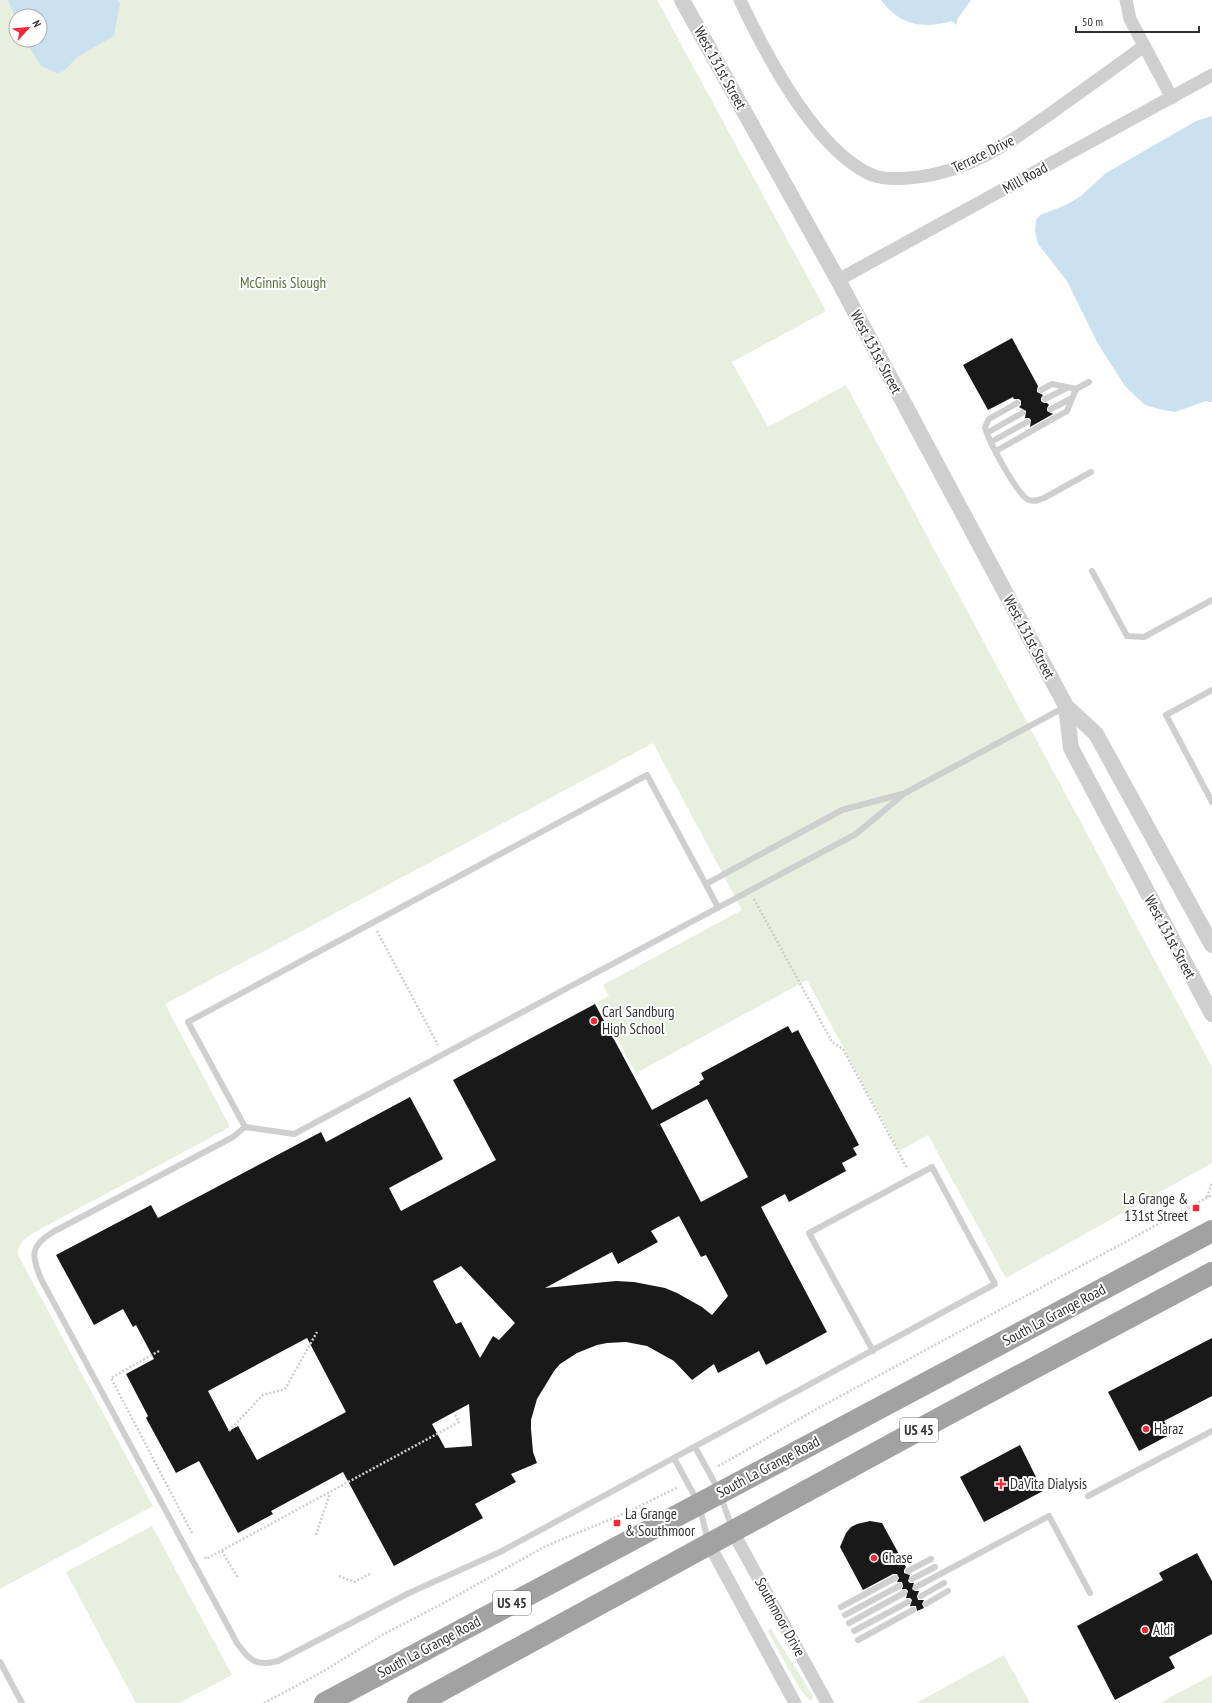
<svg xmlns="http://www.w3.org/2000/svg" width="1212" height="1703" font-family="'PT Sans Narrow',sans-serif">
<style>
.green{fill:#e8efdf;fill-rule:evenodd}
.water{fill:#cae2f0}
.building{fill:#191919;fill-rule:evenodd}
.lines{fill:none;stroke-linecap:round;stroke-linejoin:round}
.path{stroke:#cfcfcf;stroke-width:2.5;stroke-dasharray:2 2;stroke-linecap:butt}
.service{stroke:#cfcfcf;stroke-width:6}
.minor{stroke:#cfcfcf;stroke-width:13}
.tertiary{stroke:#cfcfcf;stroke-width:16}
.trunk{stroke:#a2a2a2;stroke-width:22}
.poi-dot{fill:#f62737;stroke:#fff;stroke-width:1.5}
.labels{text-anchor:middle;stroke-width:4;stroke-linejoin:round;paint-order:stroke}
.shield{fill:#fff;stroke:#707070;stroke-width:1}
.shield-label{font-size:14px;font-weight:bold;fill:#323232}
.street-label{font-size:15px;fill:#323232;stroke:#fff}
.park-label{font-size:15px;fill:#55733a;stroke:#fff}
.poi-label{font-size:15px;fill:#323232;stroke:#fff;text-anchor:start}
</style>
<rect width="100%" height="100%" fill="#fff"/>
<g class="green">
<path d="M0,0H657L826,311L732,362L768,427L846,385L1212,1067V1163L1006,1278L928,1135L899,1151L807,980L636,1073L597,1002L609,996L603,985L742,910L653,743L165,1004L230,1127L33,1233C24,1239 20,1243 17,1253L153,1506L0,1589ZM16,16H40V40H16Z"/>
<polygon points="152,1526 232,1675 179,1703 136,1703 66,1572"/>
<polygon points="769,1629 771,1629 813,1696 812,1700 809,1700 800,1689 768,1632"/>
<polygon points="1004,1655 1030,1703 916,1703"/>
<polygon points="1212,1675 1212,1703 1160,1703"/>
</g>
<g class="water">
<polygon points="8,0 117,0 120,3 114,36 77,57 64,71 57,73 41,66 25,40 40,40 40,16 16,16 16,19"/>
<path d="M881,0H971L958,18L956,25L952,21C922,29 901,26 881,0Z"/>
<polygon points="1212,116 1212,402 1206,401 1175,412 1159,409 1145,405 1125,386 1098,344 1067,281 1038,244 1035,231 1036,220 1040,215 1066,205 1081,196 1106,173 1196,121"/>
</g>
<g class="building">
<polygon points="1012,338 1038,386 1037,390 1037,392 1043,395 1041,398 1041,401 1044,403 1047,403 1049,405 1047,408 1047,411 1053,414 1030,427 1031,420 1029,418 1025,418 1026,411 1019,407 1021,405 1021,401 1019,399 1014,399 1013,397 988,410 963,365"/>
<path d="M595,1004L652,1110L700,1084L699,1082L704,1079L701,1073L788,1026L792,1033L798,1030L859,1145L853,1148L857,1155L842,1163L846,1171L789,1202L785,1194L761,1207L827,1332L766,1365L759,1351L718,1373L714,1364L692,1380L674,1361L647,1346L626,1342L607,1343L597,1345L577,1353L560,1364L554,1371L537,1399L531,1420V1429L533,1452L537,1463L511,1474L516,1482L475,1504L483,1518L394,1566L343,1472L271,1511L273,1514L238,1533L199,1461L176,1473L146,1418L148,1416L126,1374L154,1359L136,1325L133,1327L123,1309L94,1325L56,1255L151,1205L158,1218L321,1132L326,1142L410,1097L443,1159L389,1188L401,1211L496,1160L453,1080ZM707,1099L748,1177L701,1202L660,1124ZM679,1216L701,1257L706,1255L728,1296L712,1315L702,1307L677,1293L665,1288L634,1282L616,1281L545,1288L612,1252L618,1264L658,1242L651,1231ZM461,1266L515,1323L499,1340L493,1336L480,1358L461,1322L456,1324L433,1281ZM307,1338L346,1412L257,1460L238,1426L229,1431L208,1391ZM469,1404L472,1446L445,1448L432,1424Z"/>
<polygon points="1212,1338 1212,1396 1164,1421 1171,1434 1139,1451 1108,1392"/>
<polygon points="1020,1445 1043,1491 984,1522 960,1477"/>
<polygon points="870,1521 882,1523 906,1567 904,1570 904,1573 910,1575 908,1581 910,1583 914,1583 912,1589 915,1591 919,1591 917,1596 918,1600 924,1600 922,1604 924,1608 917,1611 916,1606 910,1606 912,1600 910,1598 906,1598 908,1591 906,1589 902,1589 903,1586 902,1582 897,1582 899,1578 897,1574 893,1574 863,1590 840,1547 846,1533 851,1527 857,1524"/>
<polygon points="1197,1553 1212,1581 1212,1634 1169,1657 1175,1668 1115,1700 1077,1626 1163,1580 1159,1573"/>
</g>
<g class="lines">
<g class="path">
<polyline points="754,899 832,1042 843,1049 907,1168"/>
<polyline points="377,931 438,1045"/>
<polyline points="1207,1197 1212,1183"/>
<polyline points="159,1351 111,1378 192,1533"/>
<polyline points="229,1431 263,1395 285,1389 317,1332"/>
<path d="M718,1466C750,1449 781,1429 813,1411L1212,1195"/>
<polyline points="316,1535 330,1493"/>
<polyline points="222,1551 238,1578"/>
<polyline points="205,1557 206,1559 459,1422 454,1413"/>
<polyline points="339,1576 354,1582 372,1573"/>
<polyline points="264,1703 324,1671 382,1635 440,1605 546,1546 628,1512 678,1487"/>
</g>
<g class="service">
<polyline points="1041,390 1052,384 1076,389 1089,382"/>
<polyline points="1045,399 1067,388"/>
<path d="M1017,403L989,419L985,427C988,440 1017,495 1029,500C1034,502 1039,500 1044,498L1091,472"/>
<polyline points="1051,409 1072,398"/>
<polyline points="987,433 1022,413"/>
<polyline points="991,442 1027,422"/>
<polyline points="996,451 1067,411 1076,389"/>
<polyline points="1092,571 1127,636 1144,637 1212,600"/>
<polyline points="1212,690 1166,715 1212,802"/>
<polyline points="706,884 842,810 902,794"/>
<polyline points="245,1127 188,1022 647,775 718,907"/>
<path d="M873,1351L809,1233L932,1167L995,1284L500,1552L409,1593L278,1661C256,1667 249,1660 237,1643L41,1279C31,1255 30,1246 53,1232L233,1137L245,1127L294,1134L856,834L905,793L1065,707"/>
<polyline points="695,1447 718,1489"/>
<polyline points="674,1458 699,1504 708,1541"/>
<polyline points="1088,1496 1212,1431"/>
<polyline points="721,1497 732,1528"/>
<polyline points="908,1571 931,1559"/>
<polyline points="912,1579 935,1567"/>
<polyline points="916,1587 1049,1516 1090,1593"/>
<polyline points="921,1596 944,1583"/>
<polyline points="926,1604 948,1591"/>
<polyline points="841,1607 895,1578"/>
<polyline points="845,1615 899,1586"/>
<polyline points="849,1623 904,1593"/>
<polyline points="854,1631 908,1602"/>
<polyline points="858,1640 913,1610"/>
<polyline points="0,1662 22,1703"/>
</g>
<g class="minor">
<path d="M740,0C766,55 815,150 872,175C883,179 897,179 908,178C968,174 1014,140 1061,106C1089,86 1117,66 1144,46"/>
<polyline points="1126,0 1130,19 1172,98"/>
<polyline points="838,280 1212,75"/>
<polyline points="733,1532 827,1703"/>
<polyline points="709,1544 795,1703"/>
</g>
<g class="tertiary">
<polyline points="682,0 838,280 1066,706 1096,734 1212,945"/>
<polyline points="1066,706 1071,748 1212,1014"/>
</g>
<g class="trunk">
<polyline points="325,1703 1212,1231"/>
<polyline points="418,1703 946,1415 1212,1273"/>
</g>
</g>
<g class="poi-dot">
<circle cx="594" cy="1021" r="4"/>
<rect x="1192" y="1204" width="8" height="8" rx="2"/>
<circle cx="1146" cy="1429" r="4"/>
<path d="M999 1478h4v4h4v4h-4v4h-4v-4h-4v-4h4z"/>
<rect x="613" y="1519" width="8" height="8" rx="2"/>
<circle cx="874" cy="1558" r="4"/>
<circle cx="1145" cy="1630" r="4"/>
</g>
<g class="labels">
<g class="shield">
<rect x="900" y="1418" width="38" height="24" rx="3"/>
<rect x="493" y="1591" width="38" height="24" rx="3"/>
</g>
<g class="shield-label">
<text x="919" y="1435">US 45</text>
<text x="512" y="1608">US 45</text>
</g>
<g class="street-label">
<text transform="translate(720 68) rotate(61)" y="5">West 131st Street</text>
<text transform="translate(983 154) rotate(-26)" y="5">Terrace Drive</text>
<text transform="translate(1025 178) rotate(-29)" y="5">Mill Road</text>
<text transform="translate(876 352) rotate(62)" y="5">West 131st Street</text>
<text transform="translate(1029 637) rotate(62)" y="5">West 131st Street</text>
<text transform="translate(1170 937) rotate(62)" y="5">West 131st Street</text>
<text transform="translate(1054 1315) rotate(-28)" y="5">South La Grange Road</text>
<text transform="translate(768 1467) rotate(-28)" y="5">South La Grange Road</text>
<text transform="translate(780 1617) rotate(61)" y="5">Southmoor Drive</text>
<text transform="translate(429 1647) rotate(-28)" y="5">South La Grange Road</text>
</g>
<g class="park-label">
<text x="283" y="288">McGinnis Slough</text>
</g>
<g class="poi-label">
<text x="602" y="1017">Carl Sandburg<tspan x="602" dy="17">High School</tspan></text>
<text x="1188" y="1204" text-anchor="end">La Grange &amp;<tspan x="1188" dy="17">131st Street</tspan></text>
<text x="1154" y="1434">Haraz</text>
<text x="1010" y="1489">DaVita Dialysis</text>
<text x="625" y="1519">La Grange<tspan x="625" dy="17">&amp; Southmoor</tspan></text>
<text x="882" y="1563">Chase</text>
<text x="1153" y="1635">Aldi</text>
</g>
</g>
<g transform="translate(28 28) rotate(63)"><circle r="19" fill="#ffffff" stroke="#adadad"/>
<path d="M0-3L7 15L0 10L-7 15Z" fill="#f62737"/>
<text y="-6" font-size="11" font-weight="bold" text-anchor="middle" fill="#323232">N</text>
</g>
<path d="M1076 26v6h123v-6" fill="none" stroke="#323232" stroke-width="2"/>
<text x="1082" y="26" font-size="12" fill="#323232" stroke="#ffffff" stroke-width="3" paint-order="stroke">50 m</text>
</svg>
